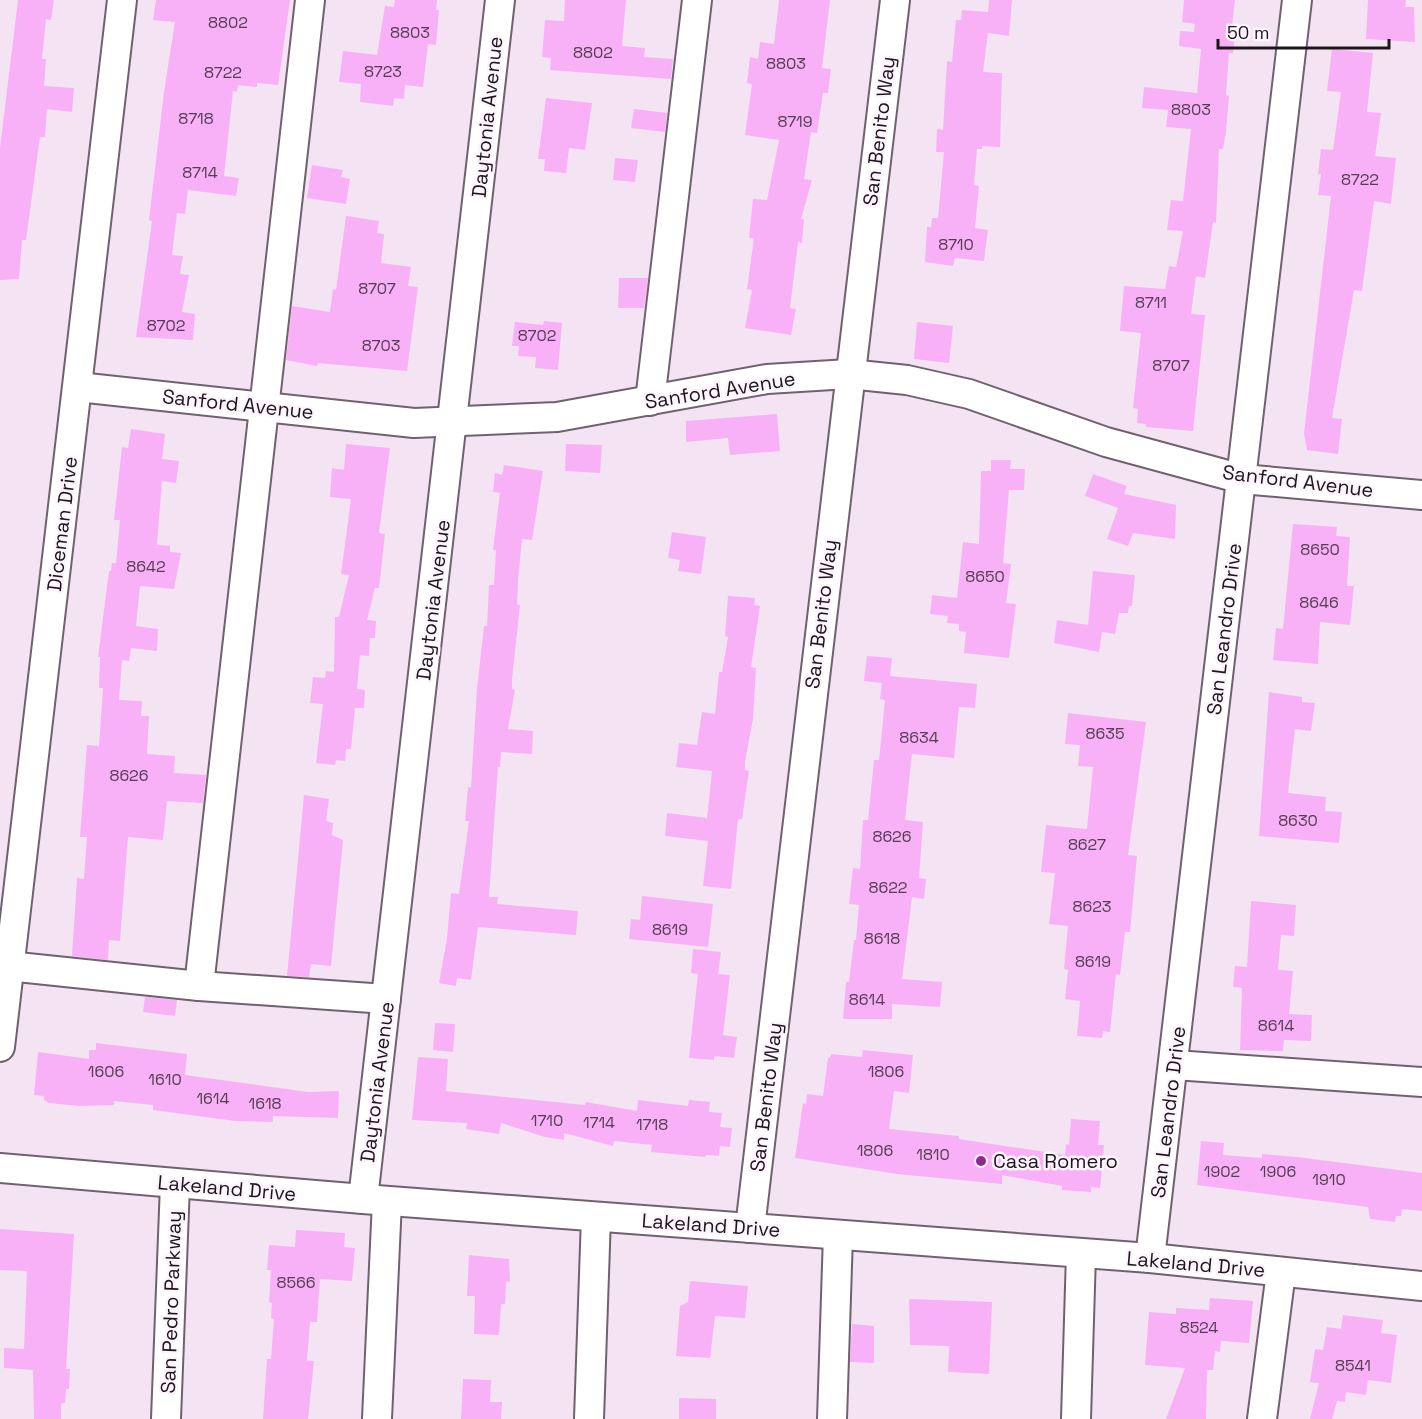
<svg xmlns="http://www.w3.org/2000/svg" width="1422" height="1419" font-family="'Space Grotesk',sans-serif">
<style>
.building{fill:#f8b1f6}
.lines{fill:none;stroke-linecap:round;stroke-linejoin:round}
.minor-casing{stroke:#6f626e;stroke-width:32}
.minor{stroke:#fff;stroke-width:28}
.poi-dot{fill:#8f298f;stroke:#fdf4fd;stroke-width:2}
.labels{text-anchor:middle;stroke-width:5;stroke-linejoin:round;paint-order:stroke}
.number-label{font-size:16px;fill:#533d52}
.street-label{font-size:20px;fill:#1c161c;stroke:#fdf4fd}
.poi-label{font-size:20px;fill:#1c161c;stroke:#fdf4fd;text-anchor:start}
</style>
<rect width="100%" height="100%" fill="#f4e4f3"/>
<g class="building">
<polygon points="18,0 54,0 51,20 46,19 42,59 46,59 44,86 74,88 72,112 47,109 45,137 40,137 26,240 22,240 19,279 0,280 0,148"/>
<polygon points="156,0 290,0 278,85 257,83 257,87 238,85 237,92 233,91 224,176 239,178 236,196 188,190 185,214 177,213 172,255 183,256 180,274 189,275 182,312 195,314 193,340 136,337 152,221 149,220 164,92 175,22 153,20"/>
<polygon points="395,0 437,0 436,10 439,10 436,45 428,44 423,87 405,85 404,99 394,98 393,106 360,102 361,84 339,82 343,51 377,55 385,6 394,7"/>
<polygon points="565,0 626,0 622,46 645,48 644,57 673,59 671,79 550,70 551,58 542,57 545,20 564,21"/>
<polygon points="779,0 830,0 822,68 831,69 828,93 823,93 817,133 811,132 804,179 812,180 801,219 804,219 802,243 798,242 790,308 796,309 791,335 745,328 752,290 747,289 754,238 749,238 753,199 767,200 779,140 745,135 752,84 747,83 750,57 758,59 760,42 774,44"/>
<polygon points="989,0 1012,0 1009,36 988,33 983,72 1002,73 1000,147 982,146 982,149 977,149 974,185 979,186 975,228 988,230 984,261 955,258 953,266 925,262 927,227 931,227 932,218 938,218 944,152 936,152 937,129 943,130 947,61 952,62 956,20 961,20 962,10 988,12"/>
<polygon points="1184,0 1235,0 1231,35 1235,36 1233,53 1229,53 1226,95 1229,96 1226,132 1223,149 1219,149 1216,223 1213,222 1205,278 1196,276 1191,314 1205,315 1193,431 1146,427 1146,424 1137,423 1138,409 1133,408 1141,333 1120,331 1124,286 1165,289 1169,266 1176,267 1183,231 1167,230 1171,200 1183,201 1191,129 1166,127 1168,110 1142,108 1144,87 1197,93 1201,49 1179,46 1180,31 1194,32 1195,24 1182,22"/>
<polygon points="1368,0 1406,0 1405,7 1414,7 1415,42 1366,39"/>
<polygon points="1332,49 1373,53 1367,112 1381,113 1375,156 1396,158 1391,204 1374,201 1362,291 1354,290 1332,418 1342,419 1338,454 1307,450 1304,434 1331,196 1318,195 1321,174 1318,174 1321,149 1333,150 1341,92 1327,91"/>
<polygon points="546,98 592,103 585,150 569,148 566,173 544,171 545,159 538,159"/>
<polygon points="634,109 667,113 665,132 631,128"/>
<polygon points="615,158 638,160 635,182 613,180"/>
<polygon points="312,165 343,170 341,177 350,179 346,204 307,198"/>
<polygon points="346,216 379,221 377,233 384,234 381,263 411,267 408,286 418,287 407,371 318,363 317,366 286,360 292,306 330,312 333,289 336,290"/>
<polygon points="619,278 648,278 644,308 618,308"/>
<polygon points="544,321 562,323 558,370 535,368 536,357 518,356 519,346 512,346 515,322 543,325"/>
<polygon points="917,322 953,326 949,363 914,359"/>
<polygon points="777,414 780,451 730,455 728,438 686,442 686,421"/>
<polygon points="131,429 165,434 162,459 179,461 176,483 162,481 157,545 170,546 170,552 181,553 174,589 140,586 136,626 158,629 157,651 131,648 129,661 122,660 119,700 142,701 141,716 149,716 147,754 175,756 174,773 206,775 203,803 167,801 163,840 128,837 120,941 109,940 108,960 72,956 77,878 84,879 87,837 80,837 87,745 99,746 103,688 99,688 100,657 98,657 109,571 111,571 112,563 116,563 120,520 114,520 122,447 128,448"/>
<polygon points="346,444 390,448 379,533 385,534 379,588 375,588 367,620 376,621 375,638 370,638 369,656 360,655 357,689 365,690 364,708 355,708 351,749 346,749 345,761 336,760 335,765 316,763 323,704 310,703 313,677 325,678 326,671 334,672 335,617 339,617 349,575 341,574 351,499 330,497 332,468 344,470"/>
<polygon points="566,444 602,445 600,473 565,471"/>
<polygon points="991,460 1011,460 1010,469 1025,469 1024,490 1009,490 1003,563 1011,564 1006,603 1016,604 1009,658 964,653 966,632 959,631 959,624 947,623 948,616 930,614 932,595 957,598 963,542 979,544 981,471 991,471"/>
<polygon points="504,465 543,471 532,540 522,539 518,581 517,605 520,605 512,679 512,689 515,690 508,729 533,731 532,754 501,752 500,767 498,767 489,897 498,897 497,904 578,911 576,935 478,927 471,980 457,978 456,986 439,983 447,938 451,893 459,894 469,821 465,821 468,787 471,788 477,689 484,626 487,626 489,585 494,585 496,550 493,550 500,493 493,492 495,473 502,475"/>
<polygon points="1093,474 1127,486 1124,494 1176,505 1175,539 1133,533 1128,546 1107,539 1118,508 1085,496"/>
<polygon points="1293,524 1337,527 1336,536 1350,537 1347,586 1354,586 1350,625 1320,622 1318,664 1273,660 1276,628 1283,629"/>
<polygon points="672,532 706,537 701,574 678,571 680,560 668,558"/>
<polygon points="1093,571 1135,575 1132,606 1129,606 1128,613 1119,613 1115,634 1102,632 1099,652 1054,643 1057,620 1088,625"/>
<polygon points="728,596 755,598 754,605 760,606 751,667 756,668 753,719 745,762 745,770 749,771 742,819 738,819 731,889 703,886 708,841 665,836 667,813 707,818 712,771 676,767 679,743 697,745 702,712 715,714 719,672 722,672 728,637 725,636"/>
<polygon points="867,656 892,658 890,676 977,684 975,708 959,707 954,758 912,754 905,820 923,822 919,878 926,879 924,899 912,897 902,979 942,982 940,1007 892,1004 892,1019 843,1019 846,982 849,982 854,940 856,940 859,905 849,904 853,868 860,869 863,820 868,820 874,760 879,760 885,700 880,699 882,683 864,681"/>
<polygon points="1269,692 1302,697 1302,702 1315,703 1311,731 1295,729 1288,793 1326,797 1325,811 1342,812 1339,843 1259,836"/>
<polygon points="1068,713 1146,722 1128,855 1137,856 1130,932 1125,932 1120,975 1116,974 1110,1032 1103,1031 1102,1038 1077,1036 1080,1001 1065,999 1068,970 1064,969 1068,926 1049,924 1055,873 1041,872 1046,825 1087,829 1093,767 1078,766 1080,745 1065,744"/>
<polygon points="304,795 329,799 326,821 333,823 332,835 343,840 331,966 311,964 309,977 287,976"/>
<polygon points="642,896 713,904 708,947 629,939 631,919 640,920"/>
<polygon points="1251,901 1296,905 1294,936 1281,935 1278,970 1293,971 1289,1014 1312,1015 1311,1041 1284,1040 1283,1051 1240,1050 1242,988 1233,987 1235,966 1247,967"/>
<polygon points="693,949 721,952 718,974 730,975 723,1035 737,1037 734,1058 714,1056 714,1060 689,1058 698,974 691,973"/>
<polygon points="145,997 177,1000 175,1016 143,1012"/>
<polygon points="435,1023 455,1024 453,1052 433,1050"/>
<polygon points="96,1043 187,1054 185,1075 308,1092 339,1091 338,1118 273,1116 273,1122 235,1121 153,1110 153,1105 114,1101 114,1105 79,1106 49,1103 44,1100 44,1096 34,1095 38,1052 89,1059 89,1050 96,1050"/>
<polygon points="863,1050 913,1055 909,1093 894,1091 889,1129 959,1136 959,1139 1065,1155 1066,1144 1069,1145 1071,1119 1100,1121 1098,1145 1104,1145 1100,1188 1091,1187 1091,1192 1062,1190 1062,1186 1002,1175 1002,1184 897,1174 795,1158 803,1103 806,1104 807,1094 823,1096 828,1058 830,1058 831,1054 862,1057"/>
<polygon points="418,1057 448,1059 446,1091 585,1105 586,1102 637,1111 638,1100 688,1106 689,1100 710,1102 709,1112 722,1113 720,1127 732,1128 730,1147 720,1146 719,1156 706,1155 705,1157 651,1152 652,1145 614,1141 613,1146 564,1133 564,1140 545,1137 501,1123 499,1134 466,1129 467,1123 412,1120"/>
<polygon points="1201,1141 1224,1143 1223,1155 1262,1158 1262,1154 1297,1157 1422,1173 1422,1211 1402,1209 1401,1216 1396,1216 1395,1222 1370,1219 1368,1207 1197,1185"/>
<polygon points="0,1229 74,1234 66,1369 70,1369 69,1389 66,1389 65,1403 61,1403 61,1419 34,1419 33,1370 4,1368 4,1348 24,1349 27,1271 0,1270"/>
<polygon points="296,1230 345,1233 344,1247 355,1248 352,1281 320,1279 317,1322 310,1322 307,1361 314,1361 308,1419 263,1419 267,1359 271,1359 274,1319 271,1318 272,1303 269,1302 271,1270 267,1270 269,1245 295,1247"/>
<polygon points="469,1255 509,1259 510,1282 506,1281 505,1304 501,1304 499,1335 474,1334 475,1296 467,1296"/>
<polygon points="690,1281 748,1286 745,1318 715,1316 710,1358 676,1356 680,1306 688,1302"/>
<polygon points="1210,1298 1253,1301 1249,1343 1221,1341 1220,1352 1215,1351 1213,1370 1207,1370 1206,1419 1166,1419 1185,1368 1145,1365 1149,1312 1176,1314 1176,1308 1209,1310"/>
<polygon points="909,1299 992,1302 989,1374 948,1372 949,1346 910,1345"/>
<polygon points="1343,1315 1383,1320 1381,1333 1397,1335 1391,1383 1368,1380 1366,1395 1346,1392 1345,1402 1337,1401 1332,1419 1310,1419 1319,1383 1310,1382 1315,1349 1323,1350 1327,1327 1341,1329"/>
<polygon points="852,1324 874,1326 874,1363 850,1362"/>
<polygon points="463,1379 491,1380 490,1402 502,1402 501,1419 461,1419"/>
<polygon points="679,1398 716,1399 716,1419 679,1419"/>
</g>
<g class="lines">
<defs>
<g id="minor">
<polyline points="78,387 414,423 557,417 767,379 849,374 907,380 969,394 1106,442 1242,479 1422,495"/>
<polyline points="650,401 697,0"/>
<polyline points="8,966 199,986 386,999"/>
<polyline points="199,986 310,0"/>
<polyline points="0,1047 122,0"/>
<polyline points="1174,1065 1422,1082"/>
<polyline points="0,1168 363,1199 1150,1258 1422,1286"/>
<polyline points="363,1199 500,0"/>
<polyline points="750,1228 895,0"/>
<polyline points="1150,1258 1297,0"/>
<polyline points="166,1419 175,1184"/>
<polyline points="377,1419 387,1201"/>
<polyline points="589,1419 596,1217"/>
<polyline points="832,1419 838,1235"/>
<polyline points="1076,1419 1081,1254"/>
<polyline points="1262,1419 1281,1272"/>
</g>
</defs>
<use href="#minor" class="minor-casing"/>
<use href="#minor" class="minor"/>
</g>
<circle class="poi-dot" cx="981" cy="1161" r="6"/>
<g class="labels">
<g class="number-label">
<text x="228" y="28">8802</text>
<text x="410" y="38">8803</text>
<text x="593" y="58">8802</text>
<text x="786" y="69">8803</text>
<text x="383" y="77">8723</text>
<text x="223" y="78">8722</text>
<text x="1191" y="115">8803</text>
<text x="196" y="124">8718</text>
<text x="795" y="127">8719</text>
<text x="200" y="178">8714</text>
<text x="1360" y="185">8722</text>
<text x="956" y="250">8710</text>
<text x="377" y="294">8707</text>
<text x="1151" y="308">8711</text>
<text x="166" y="331">8702</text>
<text x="537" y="341">8702</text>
<text x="381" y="351">8703</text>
<text x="1171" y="371">8707</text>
<text x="1320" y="555">8650</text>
<text x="146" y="572">8642</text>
<text x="985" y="582">8650</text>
<text x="1319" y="608">8646</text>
<text x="1105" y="739">8635</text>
<text x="919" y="743">8634</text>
<text x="129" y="781">8626</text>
<text x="1298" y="826">8630</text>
<text x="892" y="842">8626</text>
<text x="1087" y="850">8627</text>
<text x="888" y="893">8622</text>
<text x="1092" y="912">8623</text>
<text x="670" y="935">8619</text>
<text x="882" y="944">8618</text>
<text x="1093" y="967">8619</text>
<text x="867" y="1005">8614</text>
<text x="1276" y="1031">8614</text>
<text x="106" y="1077">1606</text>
<text x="886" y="1077">1806</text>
<text x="165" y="1085">1610</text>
<text x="213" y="1104">1614</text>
<text x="265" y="1109">1618</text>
<text x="547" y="1126">1710</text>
<text x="599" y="1128">1714</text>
<text x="652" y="1130">1718</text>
<text x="875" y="1156">1806</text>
<text x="933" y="1160">1810</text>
<text x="1222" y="1177">1902</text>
<text x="1278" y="1177">1906</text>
<text x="1329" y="1185">1910</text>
<text x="296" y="1288">8566</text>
<text x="1199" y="1333">8524</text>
<text x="1353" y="1371">8541</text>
</g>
<g class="street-label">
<text transform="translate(487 117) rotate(-84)" y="7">Daytonia Avenue</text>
<text transform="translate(879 131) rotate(-83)" y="7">San Benito Way</text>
<text transform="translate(720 390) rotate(-9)" y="7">Sanford Avenue</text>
<text transform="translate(238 404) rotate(6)" y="7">Sanford Avenue</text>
<text transform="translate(1298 481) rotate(7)" y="7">Sanford Avenue</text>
<text transform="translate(62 524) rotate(-83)" y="7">Diceman Drive</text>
<text transform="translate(433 600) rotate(-83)" y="7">Daytonia Avenue</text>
<text transform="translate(821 614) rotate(-83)" y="7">San Benito Way</text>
<text transform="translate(1224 629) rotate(-83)" y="7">San Leandro Drive</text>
<text transform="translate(377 1082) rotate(-83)" y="7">Daytonia Avenue</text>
<text transform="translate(766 1097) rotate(-83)" y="7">San Benito Way</text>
<text transform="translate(1168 1112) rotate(-83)" y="7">San Leandro Drive</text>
<text transform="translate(227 1188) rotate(5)" y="7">Lakeland Drive</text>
<text transform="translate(711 1225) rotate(4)" y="7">Lakeland Drive</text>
<text transform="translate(1196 1264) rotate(5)" y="7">Lakeland Drive</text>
<text transform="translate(171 1302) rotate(-88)" y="7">San Pedro Parkway</text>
</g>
<g class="poi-label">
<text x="993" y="1168">Casa Romero</text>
</g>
</g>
<path d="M1218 39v9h171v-9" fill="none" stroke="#1c161c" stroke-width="3"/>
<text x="1227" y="39" font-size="18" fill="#1c161c" stroke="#fdf4fd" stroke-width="4.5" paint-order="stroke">50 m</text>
</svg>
